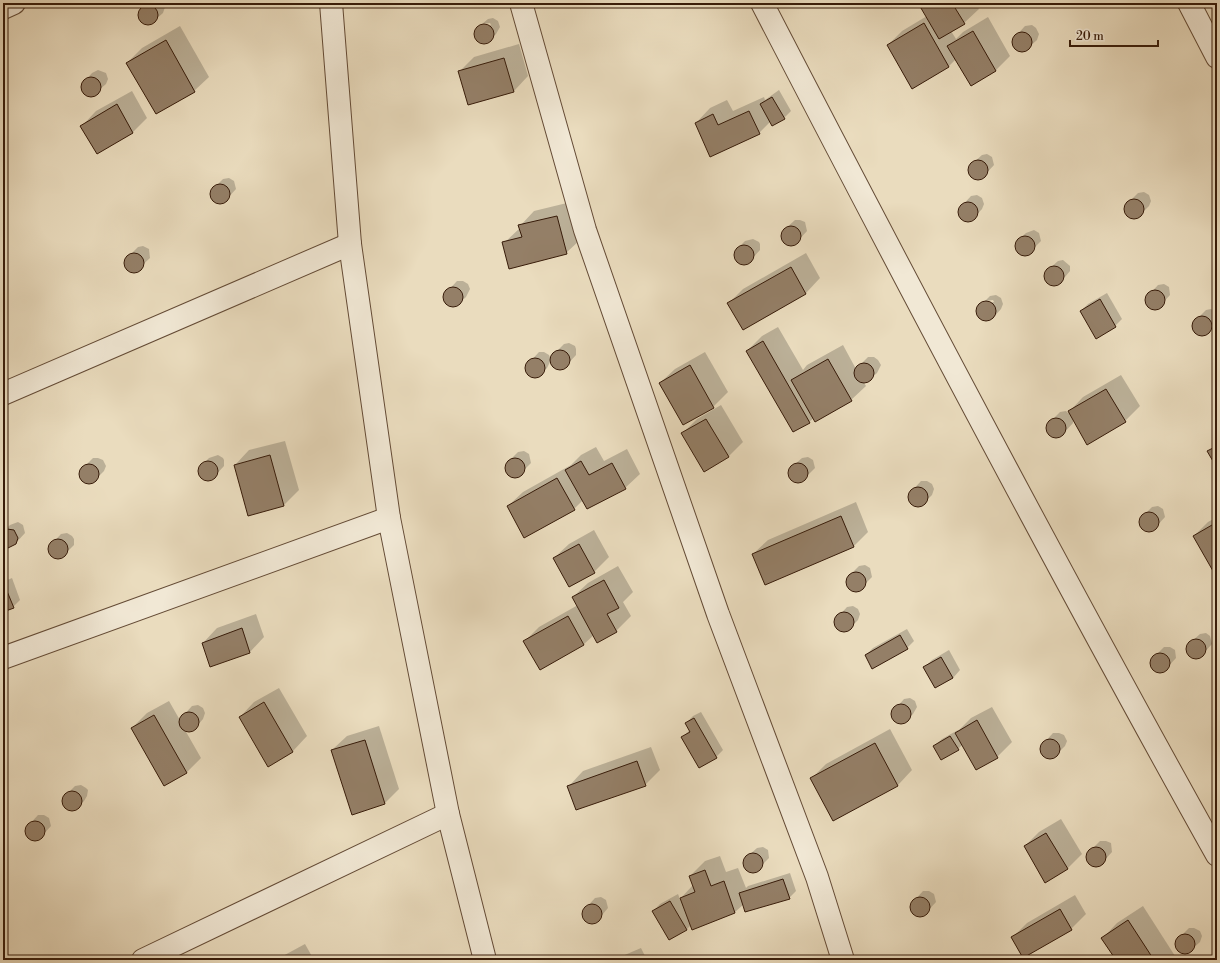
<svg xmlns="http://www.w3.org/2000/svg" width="1220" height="963" font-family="'Libre Bodoni',serif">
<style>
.shadow{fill:#0003}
.building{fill:#947f67;stroke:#371b09}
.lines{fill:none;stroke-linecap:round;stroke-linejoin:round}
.minor-casing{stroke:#644b36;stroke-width:24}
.minor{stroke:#f1e8d5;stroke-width:22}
</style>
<rect width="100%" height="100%" fill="#eadcbe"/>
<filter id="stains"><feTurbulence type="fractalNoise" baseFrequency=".005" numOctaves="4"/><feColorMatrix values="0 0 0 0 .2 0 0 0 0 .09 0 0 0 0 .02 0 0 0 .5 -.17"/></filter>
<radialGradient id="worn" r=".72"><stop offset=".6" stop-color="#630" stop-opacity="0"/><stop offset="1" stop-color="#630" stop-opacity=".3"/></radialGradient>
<g class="shadow">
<polygon points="148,3 163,3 165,7 163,13 155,20 148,24 141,20 140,15 142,9"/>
<polygon points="919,3 975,3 979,9 964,23 951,31 956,39 963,32 988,17 1010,56 995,71 956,59 949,66 913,87 888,45 902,31 927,16"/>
<polygon points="493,18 498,21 500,27 496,34 488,42 481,42 477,39 476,31 482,25 482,26 491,25 490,23 482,24 488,19"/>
<polygon points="1032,25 1036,28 1039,34 1037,40 1027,49 1019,50 1014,44 1014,38 1025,26"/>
<polygon points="180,26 209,77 194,91 127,63 142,48"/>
<polygon points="519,44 528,76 514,91 459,72 474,57"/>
<polygon points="98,70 106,73 108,79 106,84 93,95 88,95 84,91 83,86 85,81 92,73"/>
<polygon points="779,90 791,111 784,118 771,121 759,133 711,156 696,123 710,108 727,100 733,111 764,97 765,100"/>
<polygon points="132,91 147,118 133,132 97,152 82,126 96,111"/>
<polygon points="987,154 992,157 994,165 983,177 977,179 972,177 969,170 972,164 982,155"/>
<polygon points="229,178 234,181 236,189 225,201 220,203 215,201 211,194 214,188 223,179"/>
<polygon points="1144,192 1149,195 1151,201 1149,206 1139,216 1134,217 1129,215 1126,208 1126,205 1138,193"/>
<polygon points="977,195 982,198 984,204 982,209 973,219 965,220 959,214 960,208 971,196"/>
<polygon points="571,202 581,239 566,253 504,243 520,228 520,226 534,211"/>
<polygon points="795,220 800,220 805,222 807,231 796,243 791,245 784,241 782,235 784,230"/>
<polygon points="1034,230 1039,233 1041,241 1029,253 1024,255 1018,251 1016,246 1018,240 1026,233"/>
<polygon points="753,239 759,242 760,244 760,250 749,262 744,264 737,260 735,255 737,249 745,241"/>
<polygon points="143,246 149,249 150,258 136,271 131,271 127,268 125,262 126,259 138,247"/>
<polygon points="806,253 820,278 806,293 743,329 728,304 743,289"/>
<polygon points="1063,260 1070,266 1070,271 1059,284 1053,285 1048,283 1045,276 1048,270 1058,261"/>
<polygon points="457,281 463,281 468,284 470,289 466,297 458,304 453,306 446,302 444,297 445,294"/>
<polygon points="1164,284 1169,287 1170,295 1159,307 1151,308 1147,305 1147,297 1158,285"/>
<polygon points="1107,293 1122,319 1115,326 1081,311 1088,304"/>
<polygon points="996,295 1001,298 1003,304 1001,309 992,319 983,319 979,316 979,308 984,302 984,303 994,302 993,300 985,301 990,296"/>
<polygon points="3,307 5,310 5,316 3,318"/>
<polygon points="1211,309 1217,313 1217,322 1207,333 1199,334 1195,331 1194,322 1206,310"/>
<polygon points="778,327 803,370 807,365 843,345 856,369 868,357 874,357 878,360 881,365 877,373 869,380 863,381 866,386 851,400 814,418 809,422 793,431 747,351 762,336"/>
<polygon points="569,343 575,346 576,349 576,355 565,367 560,368 553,364 551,360 547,368 540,375 534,377 528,373 527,365 539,352 544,352 549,355 551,360 552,356 564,344"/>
<polygon points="705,352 728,392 713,407 683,424 660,383 675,369"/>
<polygon points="1121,375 1140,406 1125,421 1087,443 1073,419 1073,423 1062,435 1053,436 1049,432 1048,424 1060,412 1066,411 1068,413 1083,397"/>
<polygon points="721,405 743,442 728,457 683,433 697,419"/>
<polygon points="285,441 299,490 284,505 249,515 235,465 249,450"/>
<polygon points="596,447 604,461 627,449 640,474 625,488 583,500 574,509 508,506 523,492 571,465 581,455"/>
<polygon points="524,451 529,454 531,463 519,475 514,476 509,474 506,467 508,462 518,452"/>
<polygon points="218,455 223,458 224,460 224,466 213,478 208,480 201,476 199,471 202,465 209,458"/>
<polygon points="808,457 813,460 815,468 803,480 798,482 793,480 790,473 792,467 802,458"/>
<polygon points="93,458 98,458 103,460 106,466 104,471 96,479 91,482 86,482 82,479 81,470"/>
<polygon points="921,481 927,481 932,484 934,489 932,495 923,504 914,505 911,502 910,493"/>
<polygon points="856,502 868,532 854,546 766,584 753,554 768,540"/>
<polygon points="1158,506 1163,509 1165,517 1154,529 1146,530 1142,527 1140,522 1143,516 1152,507"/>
<polygon points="1217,517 1217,576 1194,536 1208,522"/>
<polygon points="18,522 23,525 25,533 14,545 6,547 3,544 3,532 10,525"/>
<polygon points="594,530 609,557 594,572 554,558 569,544"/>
<polygon points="67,533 72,536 74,539 74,545 62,557 55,558 50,554 50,546 61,534"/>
<polygon points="865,565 870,568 872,577 860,589 855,590 848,587 847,581 849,576 859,566"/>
<polygon points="618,566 633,592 623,602 631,616 616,631 594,635 584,644 540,669 525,641 539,627 578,605 573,597 588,583"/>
<polygon points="12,578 20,600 13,607 3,611 3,582"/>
<polygon points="853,606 858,609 860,614 858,620 849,629 841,630 836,627 836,619 847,607"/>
<polygon points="256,614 264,637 250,652 211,666 203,643 217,628"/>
<polygon points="907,629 914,641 907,648 866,655 873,648"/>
<polygon points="1206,633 1210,636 1212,644 1201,656 1193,657 1189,654 1187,648 1190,643 1200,634"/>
<polygon points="1164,647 1170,647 1175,650 1176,658 1165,670 1157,671 1153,668 1152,659"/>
<polygon points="949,650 960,670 953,678 925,667 932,660"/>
<polygon points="279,688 307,736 293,751 268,765 240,717 254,702"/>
<polygon points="910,698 915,701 917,707 913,714 905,722 897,723 893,719 892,714 897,707 904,699"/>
<polygon points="169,701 181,722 181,718 192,706 198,705 203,708 205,713 203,719 196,727 191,730 185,730 201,758 186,773 132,728 147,713"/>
<polygon points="992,707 1012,742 997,757 963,744 958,749 934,746 942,739 958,730 958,731 971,718"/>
<polygon points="701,712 723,750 716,757 682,737 690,730 686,723 693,716"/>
<polygon points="379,726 399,789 385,803 332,750 347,736"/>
<polygon points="890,729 912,770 898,785 834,820 811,779 826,764"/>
<polygon points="1053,733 1059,733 1064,735 1067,741 1065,746 1057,754 1052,757 1047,757 1043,754 1042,745"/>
<polygon points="651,747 660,770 645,785 569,786 583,771"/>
<polygon points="81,785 86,788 88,790 87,796 84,801 76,809 71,810 64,806 63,798 75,786"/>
<polygon points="38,815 44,815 49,818 51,826 40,838 32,839 28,836 27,827"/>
<polygon points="1061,819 1082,854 1067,869 1025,846 1039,832"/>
<polygon points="1100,841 1106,841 1111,843 1112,852 1101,864 1096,865 1089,861 1088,856 1090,851"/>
<polygon points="763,847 768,850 769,858 756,871 750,871 746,868 745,862 747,857 757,848"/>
<polygon points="720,856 726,872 738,868 746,888 748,886 790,873 796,891 789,898 744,904 735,912 691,925 687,929 669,939 653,911 660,904 678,894 680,899 693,885 690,876 705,861"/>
<polygon points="923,891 929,891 934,894 936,902 925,914 916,915 911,909 912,903"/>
<polygon points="1075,895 1086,914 1071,929 1012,938 1027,923"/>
<polygon points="601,897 606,900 608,908 597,921 589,922 583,916 584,910 595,898"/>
<polygon points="1143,906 1175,956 1172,960 1117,960 1103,938 1117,923"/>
<polygon points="1189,928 1194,928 1200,931 1202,936 1200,942 1190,951 1182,952 1178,949 1177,940"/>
<polygon points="305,944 314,960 278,960 281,957"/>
<polygon points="641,948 647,960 613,960"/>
</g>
<g class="building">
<polygon points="918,3 952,3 965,24 939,39"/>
<circle cx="148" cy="15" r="10"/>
<polygon points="924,23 949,67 912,89 887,45"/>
<circle cx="484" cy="34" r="10"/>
<polygon points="973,31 996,71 971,86 947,46"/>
<circle cx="1022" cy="42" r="10"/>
<polygon points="166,40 195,92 156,114 126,63"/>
<polygon points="504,58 514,92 468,105 458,71"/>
<circle cx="91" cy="87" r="10"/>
<polygon points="772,97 785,119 772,126 760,104"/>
<polygon points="117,104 133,133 97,154 80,126"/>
<polygon points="749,111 760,134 710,157 695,123 713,114 718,125"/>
<circle cx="978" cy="170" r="10"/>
<circle cx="220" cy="194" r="10"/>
<circle cx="1134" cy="209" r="10"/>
<circle cx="968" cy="212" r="10"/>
<polygon points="557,216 567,254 509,269 502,242 522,237 518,225"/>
<circle cx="791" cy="236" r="10"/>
<circle cx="1025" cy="246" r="10"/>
<circle cx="744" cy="255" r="10"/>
<circle cx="134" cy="263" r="10"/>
<circle cx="1054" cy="276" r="10"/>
<polygon points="791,267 806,294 743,330 727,303"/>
<circle cx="453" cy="297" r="10"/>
<circle cx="1155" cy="300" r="10"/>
<polygon points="1100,299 1116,327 1096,339 1080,311"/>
<circle cx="986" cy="311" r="10"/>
<circle cx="1202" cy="326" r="10"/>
<polygon points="763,341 810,423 793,432 746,351"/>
<circle cx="560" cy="360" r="10"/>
<circle cx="535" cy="368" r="10"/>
<polygon points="828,359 852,401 815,422 791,380"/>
<circle cx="864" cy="373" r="10"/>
<polygon points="690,365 714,408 683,425 659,383"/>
<polygon points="1106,389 1126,422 1087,445 1068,411"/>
<circle cx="1056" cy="428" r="10"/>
<polygon points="706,419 729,457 704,472 681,433"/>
<polygon points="1217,446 1217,468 1207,451"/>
<polygon points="270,455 284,506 248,516 234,465"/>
<circle cx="515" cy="468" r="10"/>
<polygon points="581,461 589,475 612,463 626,489 587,509 565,470"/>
<circle cx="208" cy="471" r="10"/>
<circle cx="798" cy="473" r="10"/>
<circle cx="89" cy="474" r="10"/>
<polygon points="557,478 575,510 524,538 507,506"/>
<circle cx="918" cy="497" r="10"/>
<circle cx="1149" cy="522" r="10"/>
<polygon points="841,516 854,547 765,585 752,554"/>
<polygon points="1212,525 1217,533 1217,578 1193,536"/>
<polygon points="7,529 14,530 18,538 16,544 8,548 3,546 3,531"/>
<circle cx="58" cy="549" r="10"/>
<polygon points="579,544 595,573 569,587 553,558"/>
<circle cx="856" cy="582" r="10"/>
<polygon points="604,580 619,608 607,614 617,632 597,643 572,597"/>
<polygon points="4,584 14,608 3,612 3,585"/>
<circle cx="844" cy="622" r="10"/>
<polygon points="568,616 584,645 540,670 523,641"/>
<polygon points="242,628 250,653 210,667 202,643"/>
<polygon points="900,635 908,649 872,669 865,655"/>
<circle cx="1196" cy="649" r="10"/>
<circle cx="1160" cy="663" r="10"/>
<polygon points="941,657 953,678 935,688 923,667"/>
<polygon points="264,702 293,752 268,767 239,717"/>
<circle cx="901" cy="714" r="10"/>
<circle cx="189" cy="722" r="10"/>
<polygon points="154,715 187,773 164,786 131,728"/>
<polygon points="694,718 717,758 699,768 681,737 690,732 685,723"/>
<polygon points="977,720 998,758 976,770 955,733"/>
<polygon points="950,736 959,750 941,760 933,746"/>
<circle cx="1050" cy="749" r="10"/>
<polygon points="365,740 385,804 352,815 331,750"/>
<polygon points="875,743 898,786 833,821 810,778"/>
<polygon points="637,761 646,786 576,810 567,786"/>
<circle cx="72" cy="801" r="10"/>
<circle cx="35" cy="831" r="10"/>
<polygon points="1046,833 1068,869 1045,883 1024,846"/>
<circle cx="1096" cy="857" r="10"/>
<circle cx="753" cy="863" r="10"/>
<polygon points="705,870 711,886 724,881 735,913 692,930 680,898 695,892 689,876"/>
<polygon points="783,879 790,899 745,912 739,893"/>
<circle cx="920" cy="907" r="10"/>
<polygon points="670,901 687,930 669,940 652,911"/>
<circle cx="592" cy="914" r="10"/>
<polygon points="1060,909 1072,930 1023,958 1011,937"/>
<polygon points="1128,920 1154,960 1116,960 1101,938"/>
<circle cx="1185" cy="944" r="10"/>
</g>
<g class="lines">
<defs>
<g id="minor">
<polyline points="331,3 350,244 389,518 448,814 485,960"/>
<polyline points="521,3 585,230 718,614 817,877 843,960"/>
<path d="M762,3C910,289 1060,574 1217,855"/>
<polyline points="1189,3 1217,57"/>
<polyline points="3,8 14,3"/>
<polyline points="3,394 350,244"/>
<polyline points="3,658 389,518"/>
<polyline points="143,960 448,814"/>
</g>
</defs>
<use href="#minor" class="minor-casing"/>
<use href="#minor" class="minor"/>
</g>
<rect width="1220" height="963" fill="none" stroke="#eadcbe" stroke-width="16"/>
<rect x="4" y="4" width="1212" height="955" fill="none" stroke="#371b09" stroke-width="2"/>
<rect x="8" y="8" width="1204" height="947" fill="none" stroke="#371b09"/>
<path d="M1070 40v6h88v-6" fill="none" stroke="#371b09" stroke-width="2"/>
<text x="1076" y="40" font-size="12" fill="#371b09" stroke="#f1e8d5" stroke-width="3" paint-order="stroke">20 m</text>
<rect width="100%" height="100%" filter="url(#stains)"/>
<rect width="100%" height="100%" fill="url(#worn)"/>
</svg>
